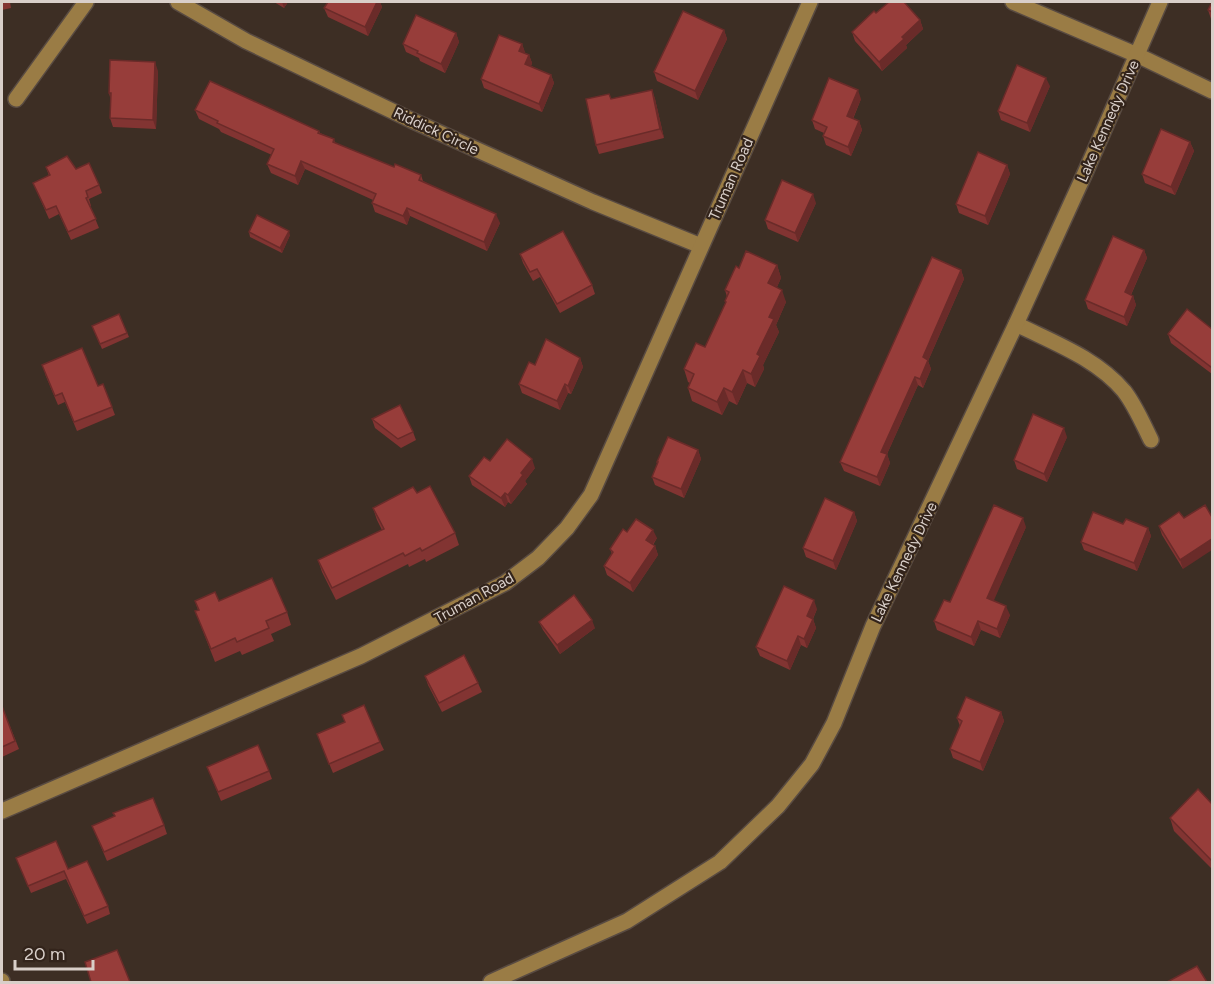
<svg xmlns="http://www.w3.org/2000/svg" width="1214" height="984" font-family="Figtree,sans-serif">
<style>
.lines{fill:none;stroke-linecap:round;stroke-linejoin:round}
.minor-casing{stroke:#594b42;stroke-width:18}
.minor{stroke:#9a7c45;stroke-width:15}
.wall{fill:#823432}
.shaded-wall{fill:#6a2b29}
.building{fill:#973d3a;stroke:#6a2b29;stroke-width:1.5}
.labels{text-anchor:middle;stroke-width:4.5;stroke-linejoin:round;paint-order:stroke}
.street-label{font-size:15px;fill:#d9cfc9;stroke:#33241b}
</style>
<rect width="100%" height="100%" fill="#3d2e24"/>
<g class="lines">
<defs>
<g id="minor">
<polyline points="178,2 246,41 411,120 593,202 701,246"/>
<polyline points="1013,2 1137,55 1212,91"/>
<polyline points="16,99 86,2"/>
<path d="M1016,324C1054,343 1096,358 1124,391C1135,405 1143,424 1151,440"/>
<polyline points="2,811 361,656 505,583 538,558 567,528 591,495 810,2"/>
<polyline points="2,981 2,982"/>
<polyline points="491,982 627,921 720,862 778,806 812,764 834,723 873,626 1016,324 1085,173 1160,2"/>
</g>
</defs>
<use href="#minor" class="minor-casing"/>
<use href="#minor" class="minor"/>
</g>
<g class="wall">
<polygon points="2,2 10,2 11,8 2,10"/>
<polygon points="274,2 288,2 284,8"/>
<polygon points="328,2 380,2 382,7 368,36 328,17 324,8"/>
<polygon points="1212,2 1212,20 1211,19 1208,10"/>
<polygon points="876,13 920,20 923,29 906,45 907,48 882,71 855,41 852,32"/>
<polygon points="724,30 727,39 698,100 657,81 654,72"/>
<polygon points="456,33 459,42 445,73 420,61 419,58 406,52 403,44"/>
<polygon points="522,44 525,53 529,55 532,63 531,66 551,75 554,83 542,112 484,88 481,79"/>
<polygon points="158,71 156,129 113,127 110,118 110,97 109,93"/>
<polygon points="1050,86 1030,132 1001,120 998,111"/>
<polygon points="652,90 655,99 664,138 599,154 596,145 611,99"/>
<polygon points="861,99 853,119 859,121 862,130 851,156 826,145 823,136 824,133 815,129 812,120"/>
<polygon points="195,110 319,131 320,133 334,139 335,143 394,167 421,175 423,181 500,223 487,251 410,216 407,225 375,212 372,203 373,200 305,169 298,185 271,173 267,164 272,155 221,132 219,129 199,119"/>
<polygon points="1190,142 1194,151 1175,195 1145,183 1142,174"/>
<polygon points="1007,165 1010,174 988,225 959,213 956,204"/>
<polygon points="46,167 76,169 99,185 102,193 89,199 91,206 90,206 99,228 71,240 59,214 49,219 33,183 49,176"/>
<polygon points="816,203 798,242 768,229 765,220"/>
<polygon points="249,232 290,235 282,253 250,237"/>
<polygon points="1144,250 1147,258 1131,295 1133,296 1136,305 1127,326 1088,309 1085,300"/>
<polygon points="520,254 592,285 595,294 560,313 540,277 533,281 523,263"/>
<polygon points="777,265 781,278 777,287 786,302 776,325 779,332 763,365 764,369 755,387 747,383 737,405 729,401 722,415 692,401 688,388 690,383 688,382 684,369 705,347 726,303 725,301 727,297 725,290 739,268"/>
<polygon points="961,270 964,279 928,361 931,369 923,388 918,385 887,454 890,463 880,486 844,471 840,462"/>
<polygon points="119,314 129,337 102,349 92,326"/>
<polygon points="1212,329 1212,374 1171,343 1168,334"/>
<polygon points="580,358 583,367 571,394 568,393 560,410 522,393 519,384 535,365"/>
<polygon points="45,374 98,386 112,407 115,415 77,431 65,402 58,405"/>
<polygon points="372,419 413,432 416,440 401,448 375,428"/>
<polygon points="1067,437 1047,482 1017,469 1014,460"/>
<polygon points="698,450 701,459 684,498 655,485 652,477 658,464 657,462"/>
<polygon points="490,461 535,468 525,481 527,484 511,504 508,502 505,507 472,485 469,476"/>
<polygon points="417,493 455,533 459,545 426,562 425,559 409,567 408,564 336,600 322,572 318,560 382,530 377,520 373,508"/>
<polygon points="854,512 857,521 836,570 806,557 803,548"/>
<polygon points="1179,512 1183,569 1162,535 1159,526"/>
<polygon points="1123,524 1148,528 1151,536 1137,571 1084,550 1081,542"/>
<polygon points="1026,527 993,601 1010,615 1000,638 981,630 974,646 937,630 934,621 950,602"/>
<polygon points="627,532 657,538 653,545 655,546 658,555 633,592 607,575 604,566 612,554 610,549"/>
<polygon points="195,601 219,601 287,612 291,625 271,634 274,641 242,655 240,651 215,662 195,611 198,610"/>
<polygon points="817,609 813,619 816,628 807,648 801,645 790,670 760,656 756,647"/>
<polygon points="539,622 595,628 560,654 543,630"/>
<polygon points="425,676 478,683 482,692 442,712 428,685"/>
<polygon points="2,706 19,749 2,757"/>
<polygon points="1001,712 1004,721 983,771 953,758 950,749 960,726 957,718"/>
<polygon points="342,715 380,742 384,750 333,773 317,734 345,722"/>
<polygon points="207,767 269,771 272,779 221,801"/>
<polygon points="1212,804 1212,869 1174,831 1170,818"/>
<polygon points="114,817 164,825 167,834 107,861 92,826"/>
<polygon points="19,865 68,869 108,906 110,914 87,924 66,879 31,893"/>
</g>
<g class="shaded-wall">
<polygon points="282,2 288,2 284,8"/>
<polygon points="377,2 380,2 382,7 368,36 365,27"/>
<polygon points="920,20 923,29 906,45 907,48 882,71 879,62 902,37"/>
<polygon points="724,30 727,39 698,100 695,91"/>
<polygon points="456,33 459,42 445,73 441,64"/>
<polygon points="522,44 525,52 522,59 519,51"/>
<polygon points="529,55 532,63 529,73 525,64"/>
<polygon points="155,62 158,71 156,129 153,120"/>
<polygon points="551,75 554,83 542,112 539,104"/>
<polygon points="1046,78 1050,86 1030,132 1027,123"/>
<polygon points="652,90 655,99 664,138 660,129"/>
<polygon points="858,90 861,99 850,125 847,116"/>
<polygon points="859,121 862,130 851,156 848,147"/>
<polygon points="1190,142 1194,151 1175,195 1171,187"/>
<polygon points="301,161 305,169 298,185 295,176"/>
<polygon points="1007,165 1010,174 988,225 985,216"/>
<polygon points="813,194 816,203 798,242 795,233"/>
<polygon points="407,208 410,216 407,225 403,216"/>
<polygon points="496,214 500,223 487,251 484,242"/>
<polygon points="289,231 290,235 282,253 280,248"/>
<polygon points="1144,250 1147,258 1128,301 1125,292"/>
<polygon points="777,265 781,278 773,296 768,283"/>
<polygon points="961,270 964,279 928,361 931,369 923,388 920,379 923,357"/>
<polygon points="782,290 786,302 776,325 779,332 763,365 764,369 755,387 751,374 769,317"/>
<polygon points="1133,296 1136,305 1127,326 1124,317"/>
<polygon points="580,358 583,367 571,394 568,386"/>
<polygon points="743,370 747,383 737,405 732,392"/>
<polygon points="915,377 918,385 887,454 890,463 880,486 877,477 881,452"/>
<polygon points="565,384 568,393 560,410 557,401"/>
<polygon points="724,388 729,401 722,415 717,402"/>
<polygon points="1064,428 1067,437 1047,482 1044,474"/>
<polygon points="698,450 701,459 684,498 681,489"/>
<polygon points="532,459 535,468 525,481 527,484 511,504 508,495 521,473"/>
<polygon points="505,493 508,502 505,507 501,498"/>
<polygon points="854,512 857,521 836,570 833,561"/>
<polygon points="1023,518 1026,527 991,607 987,598"/>
<polygon points="1148,528 1151,536 1137,571 1134,563"/>
<polygon points="653,530 657,538 649,549 646,540"/>
<polygon points="1212,539 1212,550 1183,569 1180,560"/>
<polygon points="655,546 658,555 633,592 630,583"/>
<polygon points="814,600 817,609 810,625 807,616"/>
<polygon points="1006,606 1010,615 1000,638 997,629"/>
<polygon points="813,619 816,628 807,648 804,639"/>
<polygon points="592,620 595,628 560,654 557,645"/>
<polygon points="978,621 981,630 974,646 971,637"/>
<polygon points="798,636 801,645 790,670 787,661"/>
<polygon points="1001,712 1004,721 983,771 980,762"/>
</g>
<g class="building">
<polygon points="328,2 377,2 365,27 324,8"/>
<polygon points="889,2 904,2 920,20 902,37 904,39 879,62 852,32 874,11 876,13"/>
<polygon points="1212,2 1212,12 1208,10"/>
<polygon points="683,11 724,30 695,91 654,72"/>
<polygon points="416,15 456,33 441,64 417,53 418,51 403,44"/>
<polygon points="499,35 522,44 519,51 529,55 525,64 551,75 539,104 481,79"/>
<polygon points="110,60 155,62 153,120 110,118 111,93 109,93"/>
<polygon points="1017,65 1046,78 1027,123 998,111"/>
<polygon points="829,78 858,90 847,116 859,121 848,147 823,136 827,127 812,120"/>
<polygon points="210,81 319,131 318,133 334,139 333,142 394,167 395,164 421,175 419,180 496,214 484,242 407,208 403,216 372,203 376,194 301,161 295,176 267,164 274,149 217,123 218,121 195,110"/>
<polygon points="652,90 660,129 596,145 586,99 609,94 611,99"/>
<polygon points="1161,129 1190,142 1171,187 1142,174"/>
<polygon points="978,152 1007,165 985,216 956,204"/>
<polygon points="67,156 76,169 89,163 99,185 86,191 88,197 86,198 96,219 68,232 56,206 46,210 33,183 50,175 46,167"/>
<polygon points="782,180 813,194 795,233 765,220"/>
<polygon points="257,215 289,231 280,248 249,232"/>
<polygon points="563,231 592,285 557,304 537,269 530,272 520,254"/>
<polygon points="1113,236 1144,250 1125,292 1133,296 1124,317 1085,300"/>
<polygon points="746,251 777,265 768,283 782,290 769,317 774,319 757,354 760,356 751,374 743,370 732,392 724,388 717,402 688,388 694,374 684,369 696,343 705,347 726,302 725,301 729,292 725,290 736,266 739,268"/>
<polygon points="932,257 961,270 923,357 928,360 920,379 915,377 881,452 887,454 877,477 840,462"/>
<polygon points="1187,309 1212,329 1212,365 1211,367 1168,334"/>
<polygon points="119,314 127,333 100,344 92,326"/>
<polygon points="546,339 580,358 568,386 565,384 557,401 519,384 529,362 535,365"/>
<polygon points="82,348 98,386 103,384 112,407 74,422 62,393 55,396 42,365"/>
<polygon points="400,405 413,432 398,439 372,419"/>
<polygon points="1033,414 1064,428 1044,474 1014,460"/>
<polygon points="668,437 698,450 681,489 652,477 658,462 657,462"/>
<polygon points="507,439 532,459 521,473 523,475 508,495 505,493 501,498 469,476 484,457 490,461"/>
<polygon points="430,486 455,533 422,551 420,548 405,556 403,553 332,588 318,560 384,529 373,508 413,487 417,493"/>
<polygon points="825,498 854,512 833,561 803,548"/>
<polygon points="994,505 1023,518 987,598 1006,606 997,629 978,621 971,637 934,621 944,600 950,602"/>
<polygon points="1205,505 1212,517 1212,539 1180,560 1159,526 1179,512 1184,518"/>
<polygon points="1093,512 1123,524 1126,519 1148,528 1134,563 1081,542"/>
<polygon points="636,519 653,530 646,540 655,546 630,583 604,566 613,552 610,549 623,529 627,532"/>
<polygon points="272,578 287,612 266,621 269,628 237,642 235,638 211,649 195,611 199,610 195,601 215,592 219,601"/>
<polygon points="784,586 814,600 807,616 813,619 804,639 798,636 787,661 756,647"/>
<polygon points="574,595 592,620 557,645 539,622"/>
<polygon points="464,655 478,683 439,703 425,676"/>
<polygon points="966,697 1001,712 980,762 950,749 962,721 957,718"/>
<polygon points="364,705 380,742 329,764 317,734 345,722 342,715"/>
<polygon points="2,706 15,741 2,747"/>
<polygon points="258,745 269,771 218,792 207,767"/>
<polygon points="1198,789 1212,804 1212,861 1170,818"/>
<polygon points="153,798 164,825 104,852 92,826 115,816 113,813"/>
<polygon points="56,841 68,869 87,861 108,906 84,916 64,871 28,886 16,858"/>
<polygon points="117,950 130,982 91,982 85,962"/>
<polygon points="1197,966 1207,982 1167,982"/>
</g>
<g class="labels">
<g class="street-label">
<text transform="translate(1108 121) rotate(-66)" y="5">Lake Kennedy Drive</text>
<text transform="translate(436 131) rotate(25)" y="5">Riddick Circle</text>
<text transform="translate(731 179) rotate(-66)" y="5">Truman Road</text>
<text transform="translate(904 562) rotate(-64)" y="5">Lake Kennedy Drive</text>
<text transform="translate(474 598) rotate(-29)" y="5">Truman Road</text>
</g>
</g>
<rect width="1214" height="984" fill="none" stroke="#d9cfc9" stroke-width="6"/>
<path d="M15 960v9h78v-9" fill="none" stroke="#d9cfc9" stroke-width="3"/>
<text x="24" y="960" font-size="18" fill="#d9cfc9" stroke="#33241b" stroke-width="4.5" paint-order="stroke">20 m</text>
</svg>
